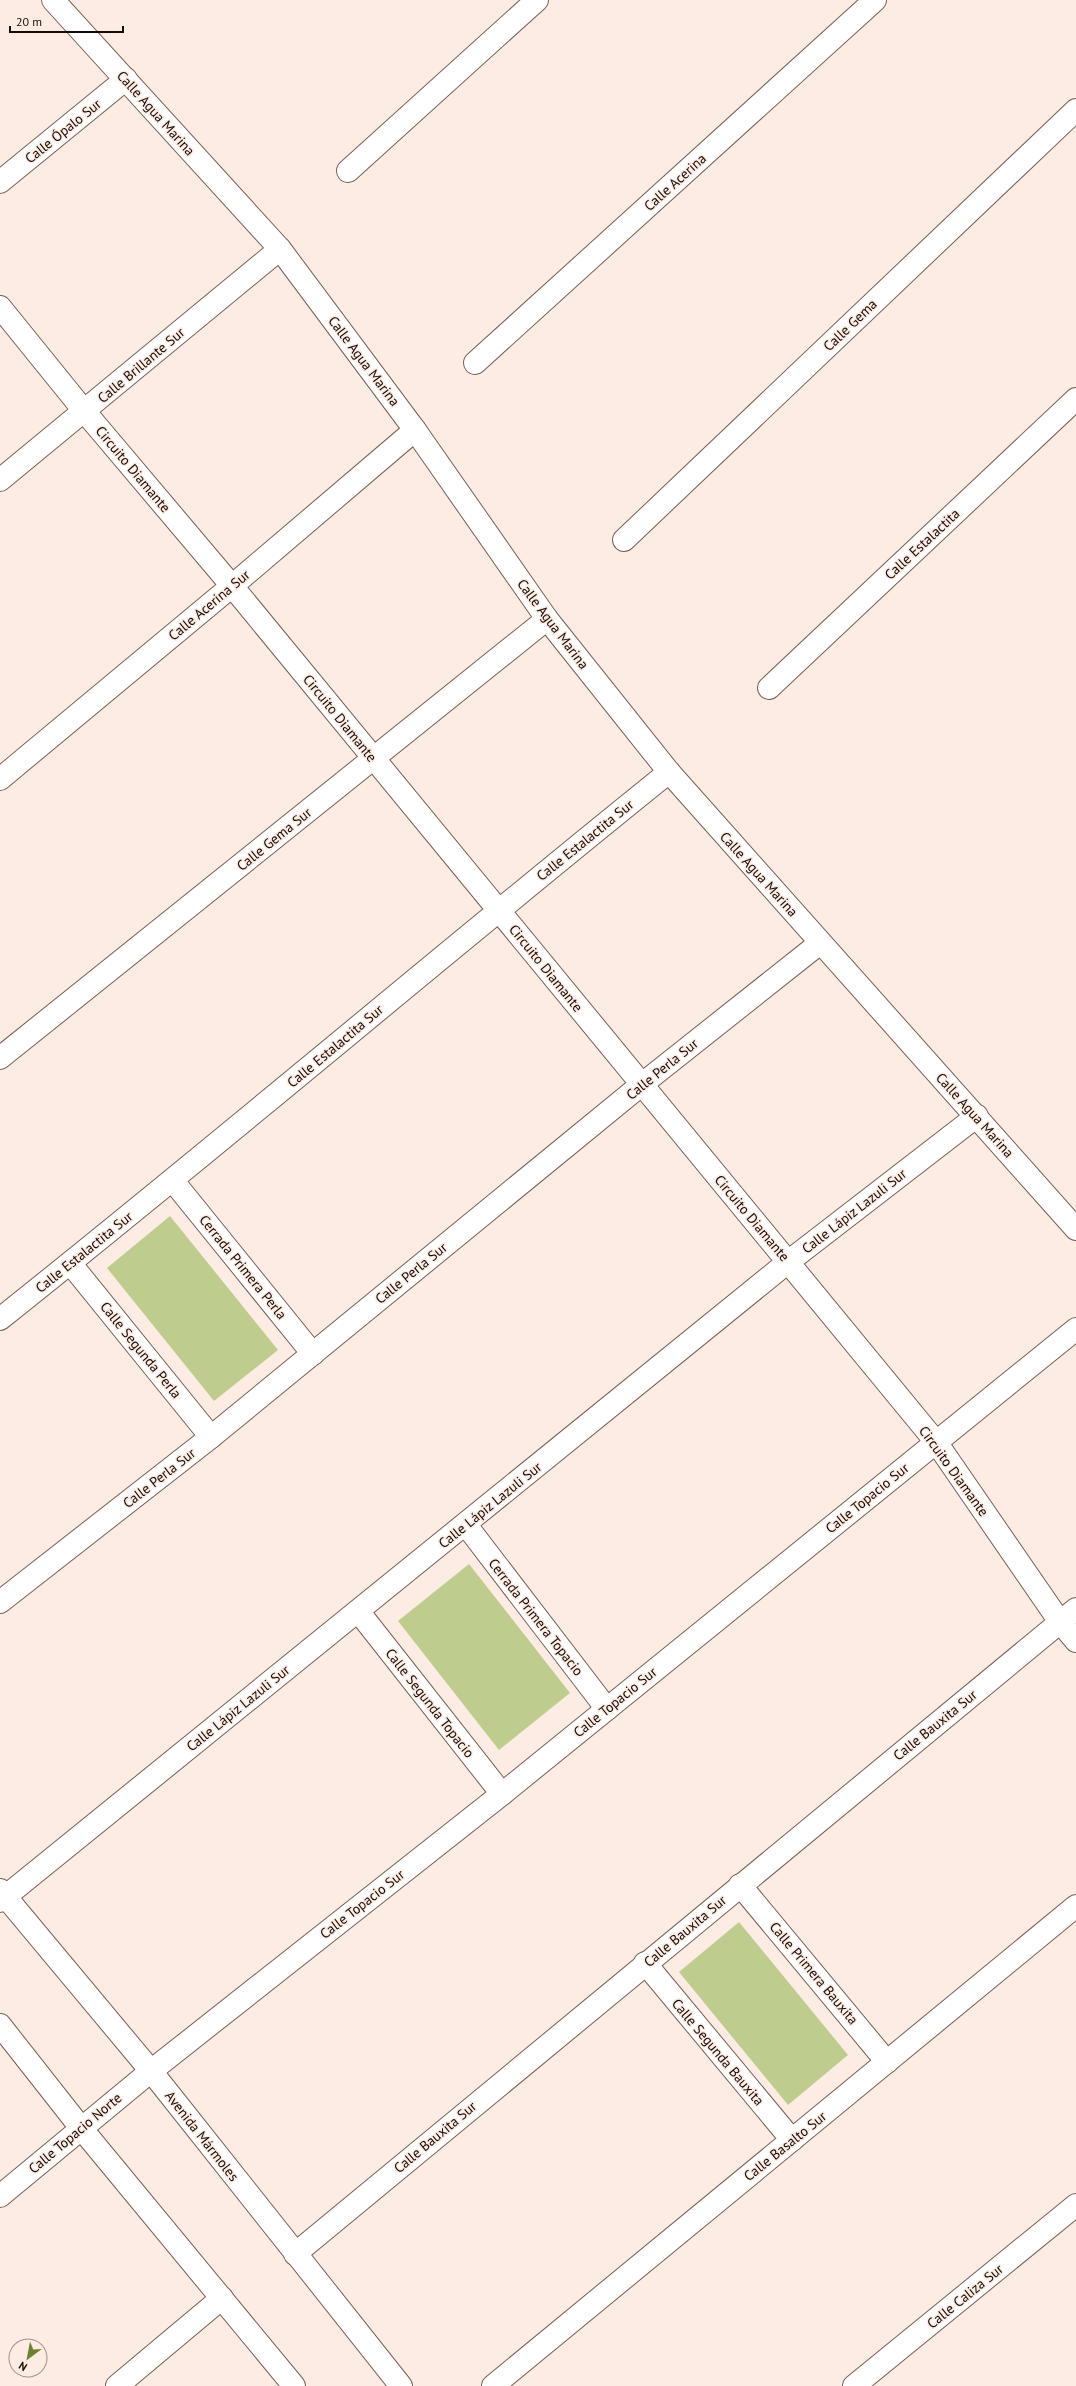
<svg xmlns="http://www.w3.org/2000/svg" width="1076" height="2386" font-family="'PT Sans',sans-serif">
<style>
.green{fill:#becd8e}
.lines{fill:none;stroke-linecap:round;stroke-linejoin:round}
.minor-casing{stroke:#785f53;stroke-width:24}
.tertiary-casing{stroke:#785f53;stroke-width:24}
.minor{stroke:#fff;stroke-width:22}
.tertiary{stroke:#fff;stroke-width:22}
.labels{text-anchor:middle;stroke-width:3;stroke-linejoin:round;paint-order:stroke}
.street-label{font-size:14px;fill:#140b07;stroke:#fdece3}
</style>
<rect width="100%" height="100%" fill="#fdece3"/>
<g class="green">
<polygon points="170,1216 278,1350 214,1401 107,1268"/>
<polygon points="469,1564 570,1693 499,1750 398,1621"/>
<polygon points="739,1922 848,2055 788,2105 679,1972"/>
</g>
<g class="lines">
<defs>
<g id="minor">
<polyline points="53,0 280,249 415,430 547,619 669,772 1076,1229"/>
<polyline points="348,171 537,0"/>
<polyline points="0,182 126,79"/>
<polyline points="0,307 85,412 232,586 936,1442 1060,1622 1076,1641"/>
<polyline points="475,363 875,0"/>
<polyline points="0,480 280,249"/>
<polyline points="624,540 1076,110"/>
<polyline points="769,688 1076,399"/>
<polyline points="0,779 232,586 415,430"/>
<polyline points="0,1058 547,619"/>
<polyline points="173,1181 313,1354"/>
<polyline points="70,1263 211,1437"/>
<path d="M0,1319C225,1140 444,953 669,772"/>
<polyline points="466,1525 607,1709"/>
<polyline points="0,1602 211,1437 641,1085 820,943"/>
<polyline points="358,1611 502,1794"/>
<polyline points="740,1885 887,2062"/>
<polyline points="0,1901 788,1262 977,1116"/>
<polyline points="645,1963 792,2140"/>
<polyline points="0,2196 151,2071 502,1794 1076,1329"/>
<polyline points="295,2254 1076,1609"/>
<polyline points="117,2386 222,2298"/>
<polyline points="493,2386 1076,1906"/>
<polyline points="854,2386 1076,2205"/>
</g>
<g id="tertiary">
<polyline points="0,1890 151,2071 401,2386"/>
<polyline points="0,2025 81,2128 294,2386"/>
</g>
</defs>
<use href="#minor" class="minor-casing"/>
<use href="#tertiary" class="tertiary-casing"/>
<use href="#minor" class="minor"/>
<use href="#tertiary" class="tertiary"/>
</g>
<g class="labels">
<g class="street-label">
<text transform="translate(156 113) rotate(48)" y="5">Calle Agua Marina</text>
<text transform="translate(63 131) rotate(-39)" y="5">Calle Ópalo Sur</text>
<text transform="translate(675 182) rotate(-42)" y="5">Calle Acerina</text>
<text transform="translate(850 325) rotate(-44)" y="5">Calle Gema</text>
<text transform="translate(364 361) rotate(53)" y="5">Calle Agua Marina</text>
<text transform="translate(141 365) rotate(-40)" y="5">Calle Brillante Sur</text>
<text transform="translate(133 469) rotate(50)" y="5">Circuito Diamante</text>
<text transform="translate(922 544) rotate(-43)" y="5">Calle Estalactita</text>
<text transform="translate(209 605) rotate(-40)" y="5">Calle Acerina Sur</text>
<text transform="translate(553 624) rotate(53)" y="5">Calle Agua Marina</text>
<text transform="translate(340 718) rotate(51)" y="5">Circuito Diamante</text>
<text transform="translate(274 839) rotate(-39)" y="5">Calle Gema Sur</text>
<text transform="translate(585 840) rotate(-39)" y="5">Calle Estalactita Sur</text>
<text transform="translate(759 874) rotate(48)" y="5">Calle Agua Marina</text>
<text transform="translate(546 968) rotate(51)" y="5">Circuito Diamante</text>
<text transform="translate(335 1046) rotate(-40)" y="5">Calle Estalactita Sur</text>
<text transform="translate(662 1069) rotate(-39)" y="5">Calle Perla Sur</text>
<text transform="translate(975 1115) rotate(48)" y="5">Calle Agua Marina</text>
<text transform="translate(854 1211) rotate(-38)" y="5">Calle Lápiz Lazuli Sur</text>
<text transform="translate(752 1218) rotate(50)" y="5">Circuito Diamante</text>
<text transform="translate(84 1252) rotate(-39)" y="5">Calle Estalactita Sur</text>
<text transform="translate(243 1267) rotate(51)" y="5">Cerrada Primera Perla</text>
<text transform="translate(411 1273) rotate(-39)" y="5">Calle Perla Sur</text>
<text transform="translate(141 1350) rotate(51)" y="5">Calle Segunda Perla</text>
<text transform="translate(954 1471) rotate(54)" y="5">Circuito Diamante</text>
<text transform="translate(159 1478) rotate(-38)" y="5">Calle Perla Sur</text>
<text transform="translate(867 1498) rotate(-39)" y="5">Calle Topacio Sur</text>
<text transform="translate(490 1505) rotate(-39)" y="5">Calle Lápiz Lazuli Sur</text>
<text transform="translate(536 1617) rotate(52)" y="5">Cerrada Primera Topacio</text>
<text transform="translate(615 1702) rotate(-39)" y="5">Calle Topacio Sur</text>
<text transform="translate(430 1703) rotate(52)" y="5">Calle Segunda Topacio</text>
<text transform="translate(238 1708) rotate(-39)" y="5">Calle Lápiz Lazuli Sur</text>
<text transform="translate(935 1725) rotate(-39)" y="5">Calle Bauxita Sur</text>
<text transform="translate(362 1904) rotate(-38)" y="5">Calle Topacio Sur</text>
<text transform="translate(685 1931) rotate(-40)" y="5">Calle Bauxita Sur</text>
<text transform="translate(814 1973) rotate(50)" y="5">Calle Primera Bauxita</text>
<text transform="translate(718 2052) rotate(50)" y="5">Calle Segunda Bauxita</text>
<text transform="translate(75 2133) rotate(-40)" y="5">Calle Topacio Norte</text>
<text transform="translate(202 2136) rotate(52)" y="5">Avenida Mármoles</text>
<text transform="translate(435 2137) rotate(-40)" y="5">Calle Bauxita Sur</text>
<text transform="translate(785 2146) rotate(-39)" y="5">Calle Basalto Sur</text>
<text transform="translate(965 2296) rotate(-39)" y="5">Calle Caliza Sur</text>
</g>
</g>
<g transform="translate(28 2358) rotate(212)"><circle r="19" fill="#fdece3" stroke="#a0928b"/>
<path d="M0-3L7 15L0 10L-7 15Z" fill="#6d8132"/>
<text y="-6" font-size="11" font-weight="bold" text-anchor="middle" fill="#140b07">N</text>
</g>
<path d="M10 26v6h113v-6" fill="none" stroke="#140b07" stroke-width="2"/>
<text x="16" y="26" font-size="12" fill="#140b07" stroke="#fdece3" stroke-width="3" paint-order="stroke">20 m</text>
</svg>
